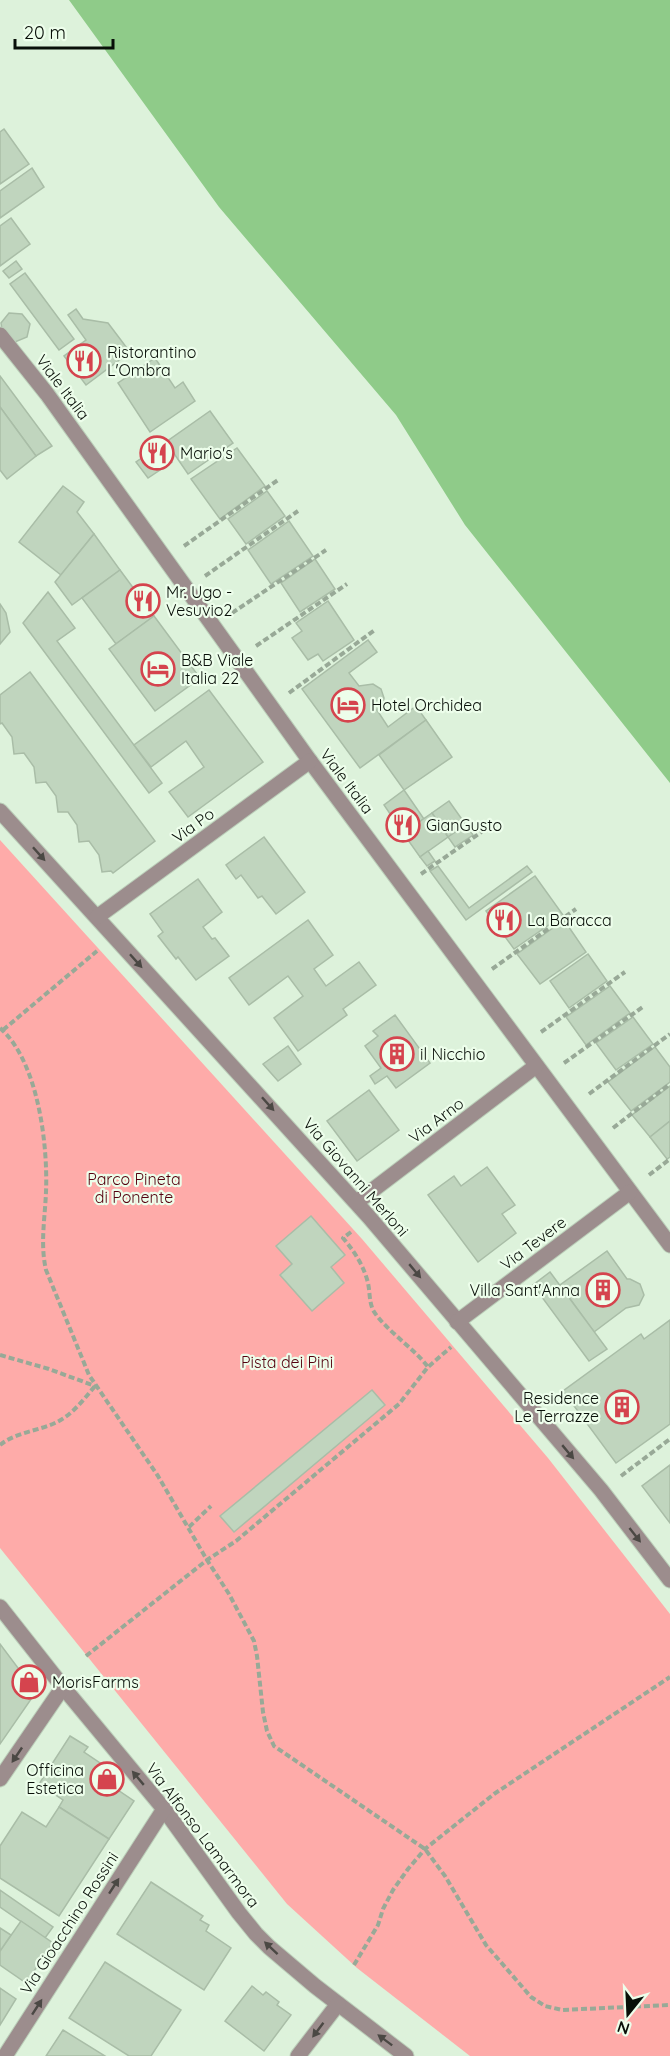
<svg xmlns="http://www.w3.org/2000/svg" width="670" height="2056" font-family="Quicksand,sans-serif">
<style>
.green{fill:#feaba9}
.water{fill:#8fcb89}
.building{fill:#c0d5be;stroke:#a9bda7;stroke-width:1.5}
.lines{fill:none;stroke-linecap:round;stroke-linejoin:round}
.minor-casing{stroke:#bbceb9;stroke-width:17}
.path{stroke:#98a997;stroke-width:4;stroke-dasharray:6 3;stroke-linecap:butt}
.minor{stroke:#9c8d8d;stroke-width:15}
.oneway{fill:#4b4844}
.labels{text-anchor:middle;stroke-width:4.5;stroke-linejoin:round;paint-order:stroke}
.poi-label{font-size:16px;fill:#080f08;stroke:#edfeeb;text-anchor:start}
.street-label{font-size:16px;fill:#080f08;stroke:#edfeeb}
.park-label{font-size:16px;fill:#54000e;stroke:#edfeeb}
</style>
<rect width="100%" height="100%" fill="#ddf2db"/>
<polygon class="green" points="0,840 362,1239 548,1458 670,1614 670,2056 470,2056 357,1968 287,1904 0,1548"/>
<polygon class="water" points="69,0 670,0 670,783 465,525 396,415 219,207"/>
<g class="building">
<polygon points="4,129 29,164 0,184 0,132"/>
<polygon points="32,168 44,187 0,218 0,191"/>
<polygon points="11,218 30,244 0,266 0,226"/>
<polygon points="16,261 22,269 9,278 3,271"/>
<polygon points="25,273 74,339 59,350 10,284"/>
<polygon points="76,309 83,319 108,323 130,352 86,385 64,356 86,340 68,315"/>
<polygon points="9,313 22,314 30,324 27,337 15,342 3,335 1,323"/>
<polygon points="155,358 175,388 183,382 195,401 150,432 118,383"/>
<polygon points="0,376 52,446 36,456 0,407"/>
<polygon points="0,407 36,456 7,479 0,470"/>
<polygon points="210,411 233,443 188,474 166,442"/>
<polygon points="161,445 172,462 148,478 136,462"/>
<polygon points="237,448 265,486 220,519 191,479"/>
<polygon points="63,486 84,502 77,512 94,534 61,575 19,542"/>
<polygon points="267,491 285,516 246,544 228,519"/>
<polygon points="289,521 313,556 271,584 248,550"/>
<polygon points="94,534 120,570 72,605 55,582"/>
<polygon points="315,559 335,589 300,612 281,583"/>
<polygon points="120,570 154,616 116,644 82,598"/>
<polygon points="48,592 75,628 57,641 162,783 149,793 23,623"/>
<polygon points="328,601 354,640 323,661 318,654 308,660 292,638 302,631 296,623"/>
<polygon points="0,604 6,613 10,632 0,644"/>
<polygon points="154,616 200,678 155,711 109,649"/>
<polygon points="368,640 377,652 349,673 359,686 373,684 381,689 384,698 383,703 377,710 388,727 416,706 426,720 360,768 302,689"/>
<polygon points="30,672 155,841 113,873 111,871 102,872 99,855 89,841 79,842 77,825 68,812 58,812 56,796 46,782 36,783 34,767 24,753 14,754 12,737 2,723 0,724 0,695"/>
<polygon points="209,690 263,762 188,817 169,792 204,767 186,741 151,767 134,745"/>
<polygon points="426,720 452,757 404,790 379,755"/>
<polygon points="404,790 424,819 403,833 384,805"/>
<polygon points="449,801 466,825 448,837 432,813"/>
<polygon points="432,813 448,837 420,857 403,833"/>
<polygon points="466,825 473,835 455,847 448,837"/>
<polygon points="264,837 305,892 276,914 262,896 258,898 241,875 236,879 226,865"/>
<polygon points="428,851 435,861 427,866 420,857"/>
<polygon points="438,866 469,908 527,866 532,872 466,920 430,871"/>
<polygon points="535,876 563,915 514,949 486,911"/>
<polygon points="198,879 222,912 203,927 212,939 215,938 229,956 196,980 178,957 176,959 158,936 163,932 150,914"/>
<polygon points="308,920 333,955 314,969 326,986 359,962 376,985 343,1009 347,1015 298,1051 274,1018 303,996 288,976 249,1005 229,978"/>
<polygon points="564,920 586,952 540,984 517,954"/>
<polygon points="588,954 607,981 569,1008 550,981"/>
<polygon points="610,986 630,1013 586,1045 566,1017"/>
<polygon points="395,1015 430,1063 396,1088 387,1076 375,1084 370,1076 381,1068 365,1046 378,1036 373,1031"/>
<polygon points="633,1017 653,1044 616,1070 596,1043"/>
<polygon points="288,1046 301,1064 278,1081 263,1064"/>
<polygon points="655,1047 670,1067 670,1082 631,1111 608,1082"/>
<polygon points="670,1086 670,1121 650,1137 632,1115"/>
<polygon points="369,1090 399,1130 357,1161 327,1121"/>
<polygon points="670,1121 670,1157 667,1159 650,1137"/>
<polygon points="487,1167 515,1205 502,1214 516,1233 478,1262 428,1195 454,1176 461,1186"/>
<polygon points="311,1216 345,1255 331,1267 344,1283 312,1311 280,1275 292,1264 276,1246"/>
<polygon points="607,1251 627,1279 630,1279 640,1284 644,1295 639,1305 626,1308 594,1332 560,1285"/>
<polygon points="550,1272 607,1349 589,1361 533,1285"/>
<polygon points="670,1320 670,1424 616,1463 563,1391 641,1334 644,1339"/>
<polygon points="372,1390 385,1405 234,1532 220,1516"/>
<polygon points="670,1465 670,1523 642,1486"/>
<polygon points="0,1644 36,1692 0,1744"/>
<polygon points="70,1736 88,1747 84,1752 103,1765 99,1770 118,1783 115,1788 134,1801 109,1839 59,1807 63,1800 39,1784"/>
<polygon points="59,1807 109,1839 59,1916 0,1878 0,1846 22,1812 46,1827"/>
<polygon points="151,1882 203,1916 200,1920 209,1925 206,1931 231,1948 204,1990 117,1934"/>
<polygon points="0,1890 53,1927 45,1938 0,1907"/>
<polygon points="21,1921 53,1943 26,1983 0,1965 0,1951"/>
<polygon points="0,1928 11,1935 0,1951"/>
<polygon points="105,1962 181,2010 151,2056 129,2056 69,2018"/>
<polygon points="252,1986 263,1995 266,1992 279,2002 277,2005 291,2015 264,2051 225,2021"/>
<polygon points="0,1988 16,1999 0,2025"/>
<polygon points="63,2030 105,2056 46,2056"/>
</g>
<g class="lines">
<defs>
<g id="minor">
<polyline points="0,335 47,394 310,761 670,1245"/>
<polyline points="0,811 369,1217 601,1490 670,1580"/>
<polyline points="97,917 310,761"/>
<polyline points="357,1202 536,1066"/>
<polyline points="457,1322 630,1192"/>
<polyline points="0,1607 63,1687 164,1809 239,1913 256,1934 269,1947 315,1986 406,2056"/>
<polyline points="0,1779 63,1687"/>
<polyline points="5,2056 164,1809"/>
<polyline points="298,2056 338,2004"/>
</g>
</defs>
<use href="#minor" class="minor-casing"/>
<g class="path">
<polyline points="184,546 278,480"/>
<polyline points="205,576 298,511"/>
<polyline points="232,613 326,550"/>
<polyline points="256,646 347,584"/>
<polyline points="289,693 376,629"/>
<polyline points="421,874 490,826"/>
<polyline points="492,969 576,909"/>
<path d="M0,1028C38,1061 48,1144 46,1192C45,1218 40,1244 46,1270L89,1375L158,1476L207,1560L229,1594L254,1641L257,1656L263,1712L267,1731L274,1746L425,1849L445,1876L486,1945L531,1997L545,2006L562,2010L670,2005"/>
<polyline points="3,1030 97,951"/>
<polyline points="541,1032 625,972"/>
<polyline points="564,1063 644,1006"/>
<polyline points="589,1094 670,1034"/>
<polyline points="613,1128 670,1084"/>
<polyline points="649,1175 670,1159"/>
<path d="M351,1232L343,1238C354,1251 364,1266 368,1283C370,1292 369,1301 373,1310C384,1329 414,1348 428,1367"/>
<polyline points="0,1355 49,1369 95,1386"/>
<path d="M0,1445C16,1432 39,1431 57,1422C73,1414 84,1399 95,1386"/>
<polyline points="621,1476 670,1439"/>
<polyline points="189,1527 211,1506"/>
<polyline points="86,1656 207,1560 236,1541 399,1404 428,1367 451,1347"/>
<polyline points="354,1965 378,1925 383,1909 393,1890 408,1869 425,1849 494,1794 670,1677"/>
</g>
<use href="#minor" class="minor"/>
</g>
<defs><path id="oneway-solid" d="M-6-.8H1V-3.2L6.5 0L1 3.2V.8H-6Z" transform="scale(1.5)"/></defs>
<g class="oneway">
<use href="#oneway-solid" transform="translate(39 854) rotate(48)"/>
<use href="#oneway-solid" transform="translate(136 961) rotate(48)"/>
<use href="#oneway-solid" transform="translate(268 1104) rotate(48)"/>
<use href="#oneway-solid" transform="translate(415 1271) rotate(50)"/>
<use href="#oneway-solid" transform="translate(568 1452) rotate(50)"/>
<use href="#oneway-solid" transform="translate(635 1535) rotate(52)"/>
<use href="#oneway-solid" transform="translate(17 1755) rotate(124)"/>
<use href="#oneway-solid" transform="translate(138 1778) rotate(-130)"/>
<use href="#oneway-solid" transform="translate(114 1886) rotate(-57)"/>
<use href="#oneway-solid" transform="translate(271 1948) rotate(-137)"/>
<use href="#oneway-solid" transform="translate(37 2007) rotate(-57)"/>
<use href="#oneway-solid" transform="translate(318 2030) rotate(127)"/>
<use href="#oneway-solid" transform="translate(385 2040) rotate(-143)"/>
</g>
<defs>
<symbol id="restaurant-ring" viewBox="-11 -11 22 22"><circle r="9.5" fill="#edfeeb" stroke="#d5444e" stroke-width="1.5"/><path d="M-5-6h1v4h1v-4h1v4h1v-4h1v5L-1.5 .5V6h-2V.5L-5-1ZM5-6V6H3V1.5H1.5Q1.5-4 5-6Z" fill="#d5444e"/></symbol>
<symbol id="hotel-ring" viewBox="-11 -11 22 22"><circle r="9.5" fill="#edfeeb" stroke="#d5444e" stroke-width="1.5"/><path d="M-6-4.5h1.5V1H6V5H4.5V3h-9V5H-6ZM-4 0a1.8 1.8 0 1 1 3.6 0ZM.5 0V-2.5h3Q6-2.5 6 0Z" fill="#d5444e"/></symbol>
<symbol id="building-ring" viewBox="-11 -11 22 22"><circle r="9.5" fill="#edfeeb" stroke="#d5444e" stroke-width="1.5"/><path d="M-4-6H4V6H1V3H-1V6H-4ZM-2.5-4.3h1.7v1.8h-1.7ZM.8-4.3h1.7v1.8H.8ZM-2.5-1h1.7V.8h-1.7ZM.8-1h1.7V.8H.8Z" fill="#d5444e"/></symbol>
<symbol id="shop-ring" viewBox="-11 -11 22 22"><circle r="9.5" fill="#edfeeb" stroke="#d5444e" stroke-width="1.5"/><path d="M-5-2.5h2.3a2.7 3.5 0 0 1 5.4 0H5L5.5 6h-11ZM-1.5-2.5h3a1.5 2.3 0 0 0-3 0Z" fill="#d5444e"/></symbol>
</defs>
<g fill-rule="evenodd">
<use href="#restaurant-ring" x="65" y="342" width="38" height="38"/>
<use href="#restaurant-ring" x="138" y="434" width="38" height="38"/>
<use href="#restaurant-ring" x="124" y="582" width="38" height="38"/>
<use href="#hotel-ring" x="139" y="650" width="38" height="38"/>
<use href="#hotel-ring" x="329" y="686" width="38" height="38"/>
<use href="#restaurant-ring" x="384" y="806" width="38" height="38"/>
<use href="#restaurant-ring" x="485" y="901" width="38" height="38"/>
<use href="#building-ring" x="378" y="1035" width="38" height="38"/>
<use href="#building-ring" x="584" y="1271" width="38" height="38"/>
<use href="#building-ring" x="603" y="1388" width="38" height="38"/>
<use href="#shop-ring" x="10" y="1663" width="38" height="38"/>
<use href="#shop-ring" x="88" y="1760" width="38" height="38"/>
</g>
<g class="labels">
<g class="poi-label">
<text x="107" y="358">Ristorantino<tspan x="107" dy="18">L'Ombra</tspan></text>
<text x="180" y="459">Mario's</text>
<text x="166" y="598">Mr. Ugo -<tspan x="166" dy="18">Vesuvio2</tspan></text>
<text x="181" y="666">B&amp;B Viale<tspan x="181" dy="18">Italia 22</tspan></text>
<text x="371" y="711">Hotel Orchidea</text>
<text x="426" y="831">GianGusto</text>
<text x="527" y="926">La Baracca</text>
<text x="420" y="1060">il Nicchio</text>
<text x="580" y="1296" text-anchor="end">Villa Sant'Anna</text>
<text x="599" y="1404" text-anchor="end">Residence<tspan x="599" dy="18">Le Terrazze</tspan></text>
<text x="52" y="1688">MorisFarms</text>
<text x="84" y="1776" text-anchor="end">Officina<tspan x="84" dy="18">Estetica</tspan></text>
</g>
<g class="street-label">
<text transform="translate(63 387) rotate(53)" y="6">Viale Italia</text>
<text transform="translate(347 781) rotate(53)" y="6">Viale Italia</text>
<text transform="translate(193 825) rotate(-36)" y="6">Via Po</text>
<text transform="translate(436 1120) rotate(-37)" y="6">Via Arno</text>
<text transform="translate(356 1177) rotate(49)" y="6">Via Giovanni Merloni</text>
<text transform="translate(533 1243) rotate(-37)" y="6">Via Tevere</text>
<text transform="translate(203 1835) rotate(53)" y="6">Via Alfonso Lamarmora</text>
<text transform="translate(69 1923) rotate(-57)" y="6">Via Gioacchino Rossini</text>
</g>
<g class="park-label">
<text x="134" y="1185">Parco Pineta<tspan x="134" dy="18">di Ponente</tspan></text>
<text x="287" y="1368">Pista dei Pini</text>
</g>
</g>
<g transform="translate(628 2014) rotate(198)" stroke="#edfeeb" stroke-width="4.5" paint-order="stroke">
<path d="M0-4.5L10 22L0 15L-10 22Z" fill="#080f08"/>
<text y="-9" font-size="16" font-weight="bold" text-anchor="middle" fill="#080f08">N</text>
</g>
<path d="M15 39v9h98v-9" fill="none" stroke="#080f08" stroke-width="3"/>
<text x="24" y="39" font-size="18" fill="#080f08" stroke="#edfeeb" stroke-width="4.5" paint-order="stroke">20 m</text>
</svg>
